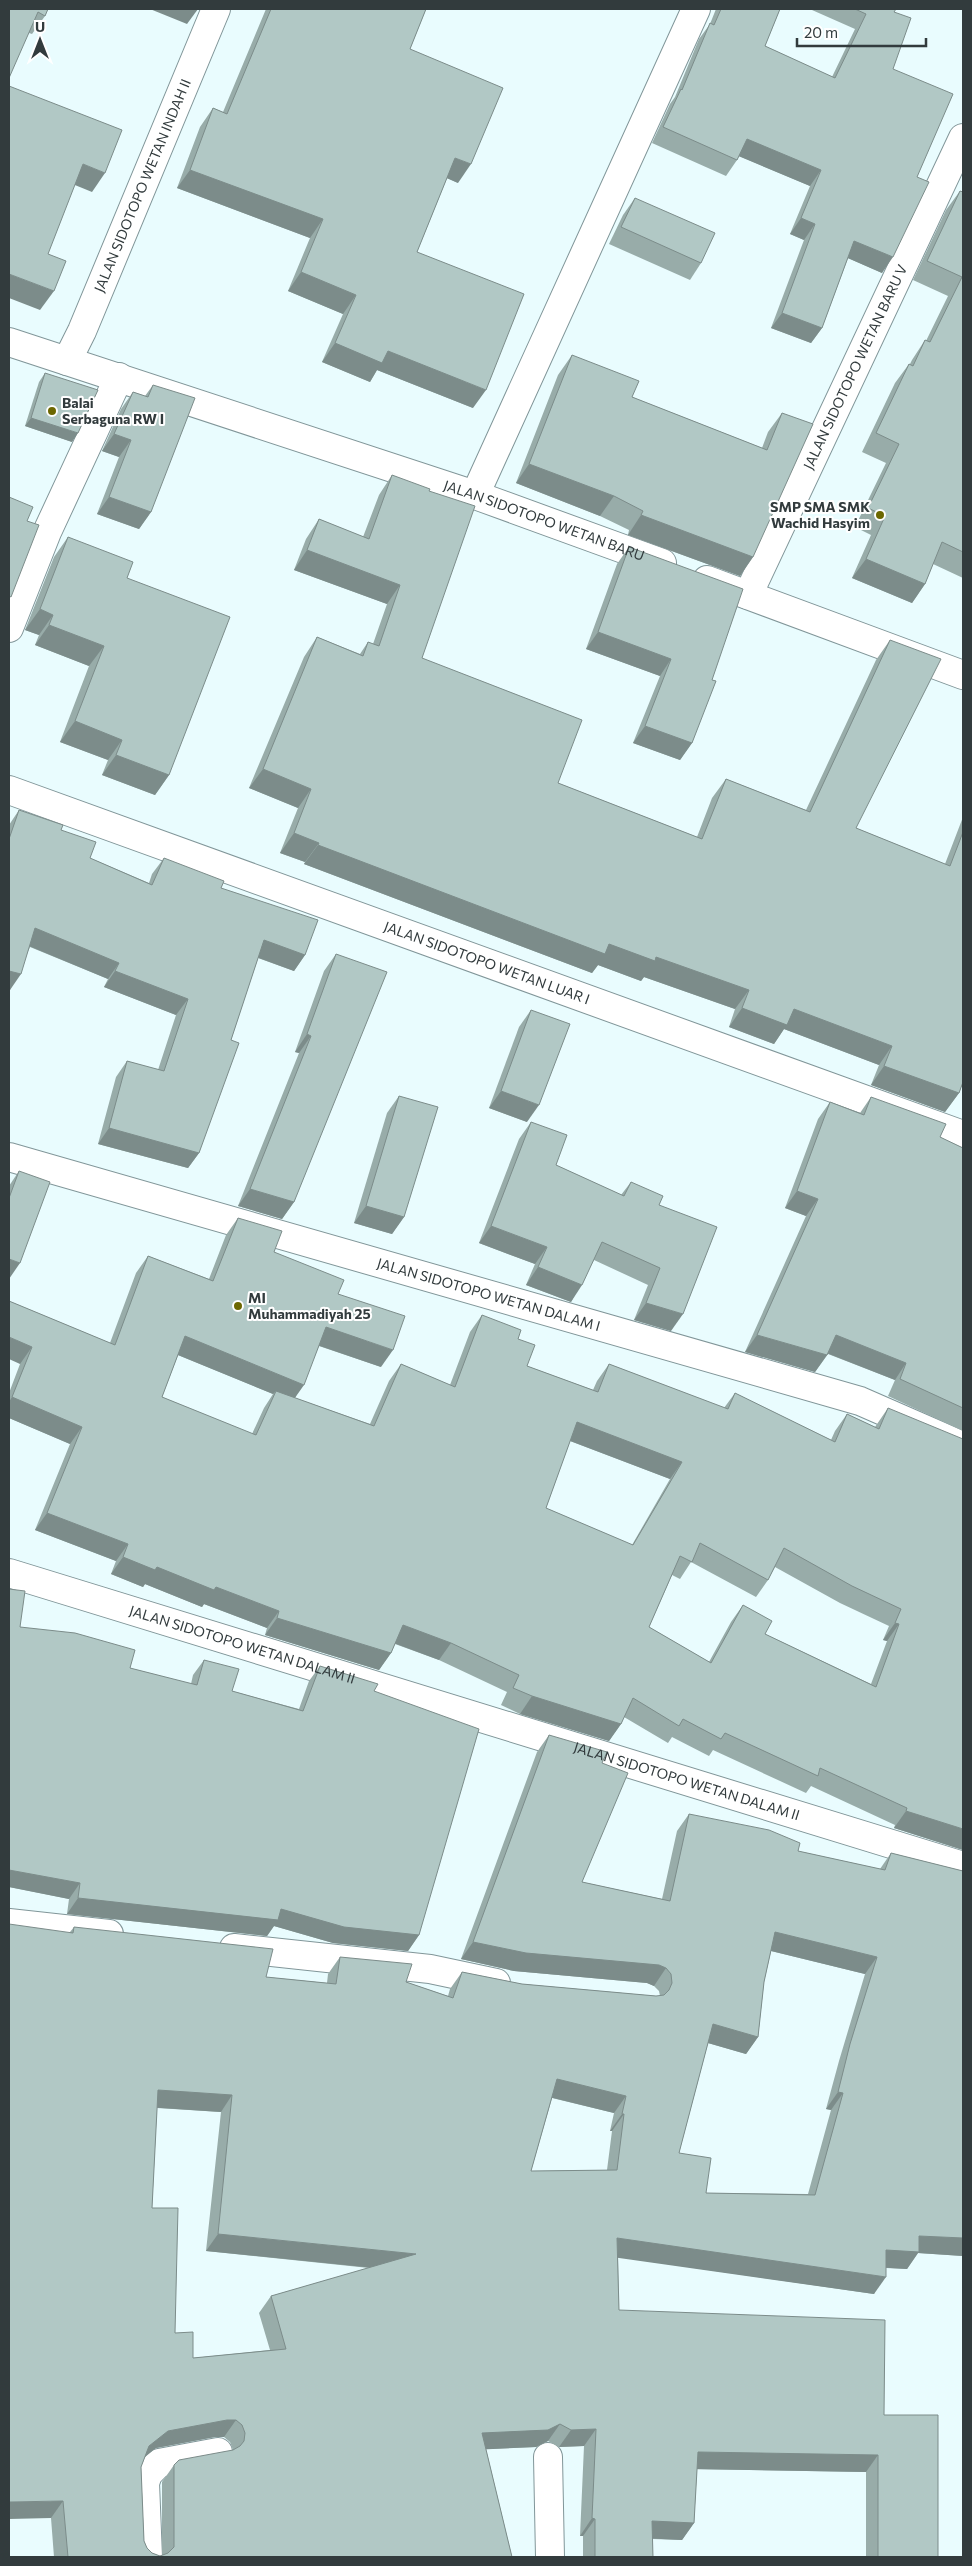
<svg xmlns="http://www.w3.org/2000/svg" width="972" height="2566" font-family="Commissioner,sans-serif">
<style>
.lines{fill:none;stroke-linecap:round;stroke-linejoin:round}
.minor-casing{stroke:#819699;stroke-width:30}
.minor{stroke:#fff;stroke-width:28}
.wall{fill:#98aca9;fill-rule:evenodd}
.shaded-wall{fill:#7c8c8a}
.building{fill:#b1c8c5;stroke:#7c8c8a;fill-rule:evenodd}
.poi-dot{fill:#6c6700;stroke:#fff;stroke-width:2}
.labels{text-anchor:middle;stroke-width:4;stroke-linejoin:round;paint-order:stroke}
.street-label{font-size:14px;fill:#323b3d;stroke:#fff}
.poi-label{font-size:14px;font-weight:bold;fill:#323b3d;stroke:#fff;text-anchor:start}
</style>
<rect width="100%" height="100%" fill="#e9fcfe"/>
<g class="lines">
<defs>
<g id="minor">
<path id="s1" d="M9,342L475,495L662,563"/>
<path id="s2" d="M67,361L82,331L216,9"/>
<polyline points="475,495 696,9"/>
<polyline points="707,580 963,675"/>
<path id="s3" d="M748,595L963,138"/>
<polyline points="9,628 47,532 119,377"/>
<path id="s4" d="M9,790L963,1135"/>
<path id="s5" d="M9,1157L860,1401L963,1446"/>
<path id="s6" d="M9,1573L963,1866"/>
<polyline points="9,1923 109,1934"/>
<polyline points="234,1948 430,1969 496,1983"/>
<polyline points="548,2457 550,2557"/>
<polyline points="148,2557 145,2483 148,2474 159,2463 218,2452"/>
</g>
</defs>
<use href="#minor" class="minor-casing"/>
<use href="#minor" class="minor"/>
</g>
<g class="wall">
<polygon points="9,9 48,9 45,16 32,34 29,33"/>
<polygon points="266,9 426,9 410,49 458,183 447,178 417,252 473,408 377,370 370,382 322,362 343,314 288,291 310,238 177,188 200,127 213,108 223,112"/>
<polygon points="716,9 780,9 765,46 832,77 855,29 812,10 812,9 896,9 894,12 893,69 917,177 882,273 848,258 822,328 811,343 771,328 804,240 790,234 810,186 739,156 737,160 726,176 652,143 670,104 675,97 699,39 710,24"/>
<polygon points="960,191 963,192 963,578 933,564 925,584 912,603 852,578 871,535 855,527 886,463 862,452 895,383 909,364 910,364 912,360 925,340 926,341 948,296 913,280 946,210"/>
<polygon points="635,198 701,263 690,280 609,244 623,215"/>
<polygon points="572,355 632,397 762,448 768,432 782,413 753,557 740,576 628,535 629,530 600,516 516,483 558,375"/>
<polygon points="45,373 72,442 25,426 39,382"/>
<polygon points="153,385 151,512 139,529 97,514 119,457 102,451 121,409 133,392 145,396"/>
<polygon points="392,475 429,491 422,658 558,783 697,837 712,798 726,779 806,810 876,660 890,640 856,828 945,864 963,817 963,1082 959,1093 945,1112 871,1085 879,1065 784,1029 774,1044 729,1027 735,1009 644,977 641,981 598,965 592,973 304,864 305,862 280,853 298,808 249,788 304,657 317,637 360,654 368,642 373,644 387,604 294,570 306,539 319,519 363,537 379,495"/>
<polygon points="68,537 127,578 169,775 155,795 102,775 108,760 60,742 89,666 35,645 39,635 25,630 54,557"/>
<polygon points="629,547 712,680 692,743 680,760 633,743 660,676 586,649 617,564"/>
<polygon points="19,810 61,830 90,858 149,883 152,874 164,858 221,888 305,955 294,971 258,958 231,1040 199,1153 188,1168 98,1144 116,1077 127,1061 158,1070 176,1015 104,987 108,979 30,947 10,990 9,990 9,825"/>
<polygon points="336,954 294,1202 282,1219 238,1206 299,1053 295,1052 324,971"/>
<polygon points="531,1010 527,1122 489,1108 519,1027"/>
<polygon points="399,1096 404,1217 392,1234 354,1223 387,1113"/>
<polygon points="871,1097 940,1137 963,1148 963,1431 888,1396 895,1380 828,1354 815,1372 745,1352 806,1216 785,1208 818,1119 830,1102 860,1113"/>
<polygon points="531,1122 556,1165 621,1195 631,1182 659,1205 671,1331 634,1320 648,1285 594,1260 571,1302 526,1285 535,1264 479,1243 519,1139"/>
<polygon points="19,1171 9,1279 9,1186"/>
<path d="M238,1218L274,1252L338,1294L381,1367L319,1346L295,1398L370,1424L389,1381L401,1364L450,1385L470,1332L482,1315L518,1339L527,1366L593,1390L597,1381L609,1364L724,1408L735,1393L831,1440L835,1431L847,1414L875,1427L888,1408L963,1850L894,1828L895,1825L811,1786L806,1793L713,1750L709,1756L672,1737L668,1743L624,1717L621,1724L609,1741L520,1714L501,1705L507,1692L439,1660L395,1644L391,1653L379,1670L265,1635L267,1628L204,1604L202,1607L145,1584L143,1587L111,1574L116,1561L35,1530L70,1444L9,1418V1393L20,1364L9,1301L110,1343L136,1273L148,1256L209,1279L226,1235ZM178,1355L273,1394L264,1408L252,1434L162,1397ZM570,1441L670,1479L632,1545L546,1508ZM691,1562L756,1597L768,1580L775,1567L840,1603L889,1626L883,1640L887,1641L871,1684L765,1634L743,1605L731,1622L709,1662L649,1627L672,1575L680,1579Z"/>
<polygon points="9,1589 20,1627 130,1668 191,1684 193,1675 204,1660 232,1691 299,1709 309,1681 320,1666 374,1691 419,1935 408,1951 333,1943 274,1926 267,1936 67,1914 69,1899 9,1887"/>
<path d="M549,1735L602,1763L582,1882L662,1899L677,1831L689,1814L798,1851L880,1869L891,1853L963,1871V2256L918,2253L907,2269L886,2268L874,2294L618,2257L619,2310L884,2415L938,2557H866V2472L697,2469L694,2523L682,2540L653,2539V2557H583V2536H580L584,2446L559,2447L548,2441L536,2447L486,2449L512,2557H54L51,2518L70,1932L74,1927L266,1977L327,1983L328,1974L340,1957L406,1982L448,1996L450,1989L462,1972L522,1984L656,1996H660L659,1991L654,1986L647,1983L514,1971L461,1959L537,1752ZM771,1951L865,1974L839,2061L826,2109L831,2110L808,2194L706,2193L679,2153L708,2043L746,2054L758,2037L764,1982ZM552,2098L614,2113L610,2131H612L607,2170L531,2171ZM157,2108L221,2112L206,2251L369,2268L271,2296L259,2313L270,2350L193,2358L175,2333L152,2208ZM215,2437H224L230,2442L233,2450L174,2465L162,2482V2555L160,2556L152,2553L147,2548L144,2541L141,2467L145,2457L156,2448Z"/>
</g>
<g class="shaded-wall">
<polygon points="150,9 198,9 187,24"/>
<polygon points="747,139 821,170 810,186 736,155"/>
<polygon points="455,158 471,164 458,183 442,176"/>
<polygon points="83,164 105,173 92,192 70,183"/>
<polygon points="190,170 323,219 310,238 177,188"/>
<polygon points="801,218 815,224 804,240 790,234"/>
<polygon points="854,241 893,257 882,273 843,256"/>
<polygon points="301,272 356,295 343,314 288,291"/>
<polygon points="9,274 54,291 40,310 9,298"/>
<polygon points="782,313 822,328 811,343 771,328"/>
<polygon points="335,343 388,351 486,390 473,408 377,370 370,382 322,362"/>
<polygon points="31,418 78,433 72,442 25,426"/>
<polygon points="114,434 131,440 119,457 102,451"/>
<polygon points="529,464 614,496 600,516 516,483"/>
<polygon points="109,497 151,512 139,529 97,514"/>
<polygon points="641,515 753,557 740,576 628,535"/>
<polygon points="307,550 400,585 387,604 294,570"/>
<polygon points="866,559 925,584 912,603 852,578"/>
<polygon points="40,609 53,615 39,635 25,630"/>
<polygon points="49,625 104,646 89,666 35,645"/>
<polygon points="598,632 671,659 660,676 586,649"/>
<polygon points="75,721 122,740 108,760 60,742"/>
<polygon points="645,726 692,743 680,760 633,743"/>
<polygon points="116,755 169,775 155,795 102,775"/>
<polygon points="263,769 311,789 298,808 249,788"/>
<polygon points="294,833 319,843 305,862 280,853"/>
<polygon points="318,845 609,944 656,957 749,990 735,1009 644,977 641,981 598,965 592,973 304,864"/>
<polygon points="35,928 119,963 108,979 24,944"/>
<polygon points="264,940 305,955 294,971 253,956"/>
<polygon points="9,971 21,974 10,990 9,990"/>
<polygon points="115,971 188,999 176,1015 104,987"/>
<polygon points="742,1008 794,1009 892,1046 879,1065 784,1029 774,1044 729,1027"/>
<polygon points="307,1034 311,1036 299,1053 295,1052"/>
<polygon points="884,1066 959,1093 945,1112 871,1085"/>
<polygon points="501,1091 539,1105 527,1122 489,1108"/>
<polygon points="109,1128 199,1153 188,1168 98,1144"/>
<polygon points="250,1189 294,1202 282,1219 238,1206"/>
<polygon points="797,1191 818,1199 806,1216 785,1208"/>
<polygon points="366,1206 404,1217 392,1234 354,1223"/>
<polygon points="491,1226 547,1247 535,1264 479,1243"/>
<polygon points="9,1259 20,1263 9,1279"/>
<polygon points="538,1267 582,1285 571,1302 526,1285"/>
<polygon points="646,1303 683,1314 671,1331 634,1320"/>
<polygon points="326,1327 393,1350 381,1367 314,1344"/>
<polygon points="757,1335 827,1355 815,1372 745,1352"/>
<polygon points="836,1335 906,1363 895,1380 824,1352"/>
<polygon points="185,1336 304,1385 292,1402 276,1391 273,1394 173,1353"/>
<polygon points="9,1337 32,1347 20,1364 9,1359"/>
<polygon points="12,1397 82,1427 70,1444 9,1418 9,1402"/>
<polygon points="577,1422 682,1462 670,1479 565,1439"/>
<polygon points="47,1513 128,1544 116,1561 35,1530"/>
<polygon points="123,1557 157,1567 216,1587 279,1611 267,1628 204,1604 202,1607 145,1584 143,1587 111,1574"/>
<polygon points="277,1618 391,1653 379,1670 265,1635"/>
<polygon points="895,1623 899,1624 887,1641 883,1640"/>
<polygon points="403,1625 451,1643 439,1660 391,1642"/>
<polygon points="532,1696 621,1724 609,1741 520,1714"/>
<polygon points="906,1811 963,1829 963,1850 894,1828"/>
<polygon points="9,1870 80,1883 69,1899 9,1887"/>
<polygon points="78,1898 281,1909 419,1935 408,1951 333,1943 274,1926 267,1936 67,1914"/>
<polygon points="775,1932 877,1957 865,1974 763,1949"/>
<polygon points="473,1942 659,1965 666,1968 654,1986 647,1983 514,1971 461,1959"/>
<polygon points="713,2024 758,2037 746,2054 701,2041"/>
<polygon points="557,2079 626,2096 614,2113 545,2096"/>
<polygon points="158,2090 232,2095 221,2112 146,2107"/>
<polygon points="838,2092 843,2093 831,2110 826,2109"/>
<polygon points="622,2114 624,2114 612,2131 610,2131"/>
<polygon points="218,2234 416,2254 404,2271 206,2251"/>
<polygon points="919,2236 963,2238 963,2256 918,2253 907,2269 874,2267 886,2250"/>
<polygon points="617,2238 886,2277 874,2294 605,2256"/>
<polygon points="227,2420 236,2420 224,2437 215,2437 156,2448 137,2463 149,2446 168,2431"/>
<polygon points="560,2424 548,2441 536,2447 470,2450 482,2433"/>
<polygon points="596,2429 584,2446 559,2447 571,2430"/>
<polygon points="698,2452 878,2455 866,2472 686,2469"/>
<polygon points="63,2501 51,2518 9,2519 9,2502"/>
<polygon points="592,2518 595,2519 583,2536 580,2536"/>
<polygon points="652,2521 694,2523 682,2540 641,2538"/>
</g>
<g class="building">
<polygon points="9,9 48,9 45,16 38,12 9,78"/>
<polygon points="271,9 426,9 410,49 503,88 471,164 455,158 417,252 524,294 486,390 388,351 382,363 335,343 356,295 301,272 323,219 190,170 213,108 227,114"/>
<polygon points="721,9 780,9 765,46 835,78 866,14 855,9 896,9 894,12 911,18 893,69 953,94 917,177 929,182 893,257 854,241 822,328 782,313 815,224 801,218 821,170 747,139 737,160 663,127 681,89 682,90 710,23 714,25"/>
<polygon points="9,86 122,130 105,173 83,164 48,254 66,261 54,291 9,274"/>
<polygon points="960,191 963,192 963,552 942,542 925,584 866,559 885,516 868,508 899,444 876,433 909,364 913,366 925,340 930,342 962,277 927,261"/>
<polygon points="635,198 715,233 701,263 621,227"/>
<polygon points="572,355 639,381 632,397 767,450 782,413 813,424 753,557 641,515 643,511 614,496 529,464"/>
<polygon points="45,373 98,390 78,433 31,418"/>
<polygon points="153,385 195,398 151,512 109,497 131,440 114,434 133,392 148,397"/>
<polygon points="392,475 430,489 429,491 475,506 422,658 582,720 558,783 702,839 726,779 810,812 890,640 941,659 856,828 950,866 963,832 963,1082 959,1093 884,1066 892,1046 794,1009 787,1025 742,1008 749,990 656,957 655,961 609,944 605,954 318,845 319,843 294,833 311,789 263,769 317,637 363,656 368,642 379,646 400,585 307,550 319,519 369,539"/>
<polygon points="9,497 33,507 27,521 39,525 11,597 9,596"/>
<polygon points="68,537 133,562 127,578 230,617 169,775 116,755 122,740 75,721 104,646 49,625 53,615 40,609"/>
<polygon points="629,547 743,589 712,680 716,681 692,743 645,726 671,659 598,632"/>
<polygon points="19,810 63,825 61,830 96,842 90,858 152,885 164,858 224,881 221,888 318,920 305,955 264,940 231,1040 239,1043 199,1153 109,1128 127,1061 164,1071 188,999 115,971 119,963 35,928 21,974 9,971 9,839"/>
<polygon points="336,954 387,972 294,1202 250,1189 311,1036 307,1034"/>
<polygon points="531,1010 570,1024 539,1105 501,1091"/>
<polygon points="399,1096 438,1107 404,1217 366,1206"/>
<polygon points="871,1097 946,1124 940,1137 963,1148 963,1408 900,1379 906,1363 836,1335 827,1355 757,1335 818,1199 797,1191 830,1102 864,1115"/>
<polygon points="531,1122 567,1135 556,1165 624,1196 631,1182 663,1196 659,1205 717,1227 683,1314 646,1303 660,1268 602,1242 582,1285 538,1267 547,1247 491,1226"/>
<polygon points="19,1171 50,1182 20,1263 9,1259 9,1198"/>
<path d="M238,1218L282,1231L274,1252L344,1280L338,1294L405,1316L393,1350L326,1327L304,1385L185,1336L162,1397L256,1435L276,1391L374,1426L401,1364L455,1387L482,1315L521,1330L518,1339L535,1345L527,1366L598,1392L609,1364L728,1409L735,1393L835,1442L847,1414L879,1429L888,1408L963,1439V1829L906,1811L907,1808L820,1768L818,1776L725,1733L721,1739L683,1719L679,1726L633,1698L621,1724L532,1696L513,1688L519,1675L451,1643L403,1625L391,1653L277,1618L279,1611L216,1587L214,1590L157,1567L155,1570L123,1557L128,1544L47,1513L82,1427L12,1397L32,1347L9,1337V1301L115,1345L148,1256L213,1281ZM577,1422L682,1462L633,1545L546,1508ZM700,1543L768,1580L784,1548L852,1586L901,1609L895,1623L899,1624L876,1687L765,1634L772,1621L743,1605L711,1663L649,1627L680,1556L692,1562Z"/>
<polygon points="9,1589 25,1591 20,1627 75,1633 135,1650 130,1668 197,1685 204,1660 239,1669 232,1691 303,1711 320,1666 378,1684 374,1691 479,1729 419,1935 344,1927 281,1909 278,1920 78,1898 80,1883 9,1870"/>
<path d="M549,1735L607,1752L602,1763L628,1773L582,1882L670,1901L689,1814L769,1830L800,1843L798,1851L885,1870L891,1853L963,1871V2238L919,2236V2252L886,2250V2277L617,2238L619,2310L885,2320L884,2415H938V2557H878V2455L698,2452L694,2523L652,2521L653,2557H595V2519L592,2518L596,2429L571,2430L560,2424L548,2430L482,2433L512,2557H68L63,2501L9,2502V1924L73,1933L74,1927L273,1949L266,1977L336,1984L340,1957L412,1964L406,1982L453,1998L462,1972L522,1984L656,1996L664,1995L669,1990L672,1983L671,1974L666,1968L659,1965L526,1953L473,1942ZM775,1932L877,1957L850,2044L838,2092L843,2093L815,2195L706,2193L711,2158L679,2153L713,2024L758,2037L764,1982ZM557,2079L626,2096L622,2114H624L617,2170L531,2171ZM158,2090L232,2095L218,2234L416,2254L271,2296L286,2349L193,2358V2332L175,2333L178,2208H152ZM227,2420H236L242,2425L245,2433L244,2441L240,2446L233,2450L179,2460L174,2465V2547L168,2553L160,2556L152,2553L147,2548L144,2541L141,2467L149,2446L168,2431Z"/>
</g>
<g class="poi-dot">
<circle cx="52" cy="411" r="5"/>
<circle cx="880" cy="515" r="5"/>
<circle cx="238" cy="1306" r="5"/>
</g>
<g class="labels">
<g class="street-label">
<text dy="5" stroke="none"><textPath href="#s2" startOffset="191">JALAN SIDOTOPO WETAN INDAH II</textPath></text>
<text dy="5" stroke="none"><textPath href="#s3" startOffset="252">JALAN SIDOTOPO WETAN BARU V</textPath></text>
<text dy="5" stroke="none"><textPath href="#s1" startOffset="564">JALAN SIDOTOPO WETAN BARU</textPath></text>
<text dy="5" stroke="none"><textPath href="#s4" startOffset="508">JALAN SIDOTOPO WETAN LUAR I</textPath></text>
<text dy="5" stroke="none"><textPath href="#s5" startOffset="499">JALAN SIDOTOPO WETAN DALAM I</textPath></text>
<text dy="5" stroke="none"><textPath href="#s6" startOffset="244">JALAN SIDOTOPO WETAN DALAM II</textPath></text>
<text dy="5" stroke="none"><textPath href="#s6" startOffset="709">JALAN SIDOTOPO WETAN DALAM II</textPath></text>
</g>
<g class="poi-label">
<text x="62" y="408">Balai<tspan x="62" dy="16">Serbaguna RW I</tspan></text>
<text x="870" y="512" text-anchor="end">SMP SMA SMK<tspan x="870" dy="16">Wachid Hasyim</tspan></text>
<text x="248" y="1303">MI<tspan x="248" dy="16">Muhammadiyah 25</tspan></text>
</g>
</g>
<rect width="972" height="2566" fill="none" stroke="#323b3d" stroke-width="20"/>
<g transform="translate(40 40)" stroke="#ffffff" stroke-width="4" paint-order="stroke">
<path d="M0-4L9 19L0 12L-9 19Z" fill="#323b3d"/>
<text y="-8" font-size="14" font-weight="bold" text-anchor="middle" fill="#323b3d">U</text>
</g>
<path d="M797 38v8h129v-8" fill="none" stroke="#323b3d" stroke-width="2.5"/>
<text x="804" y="38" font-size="15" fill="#323b3d" stroke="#ffffff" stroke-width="4" paint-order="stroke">20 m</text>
</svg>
